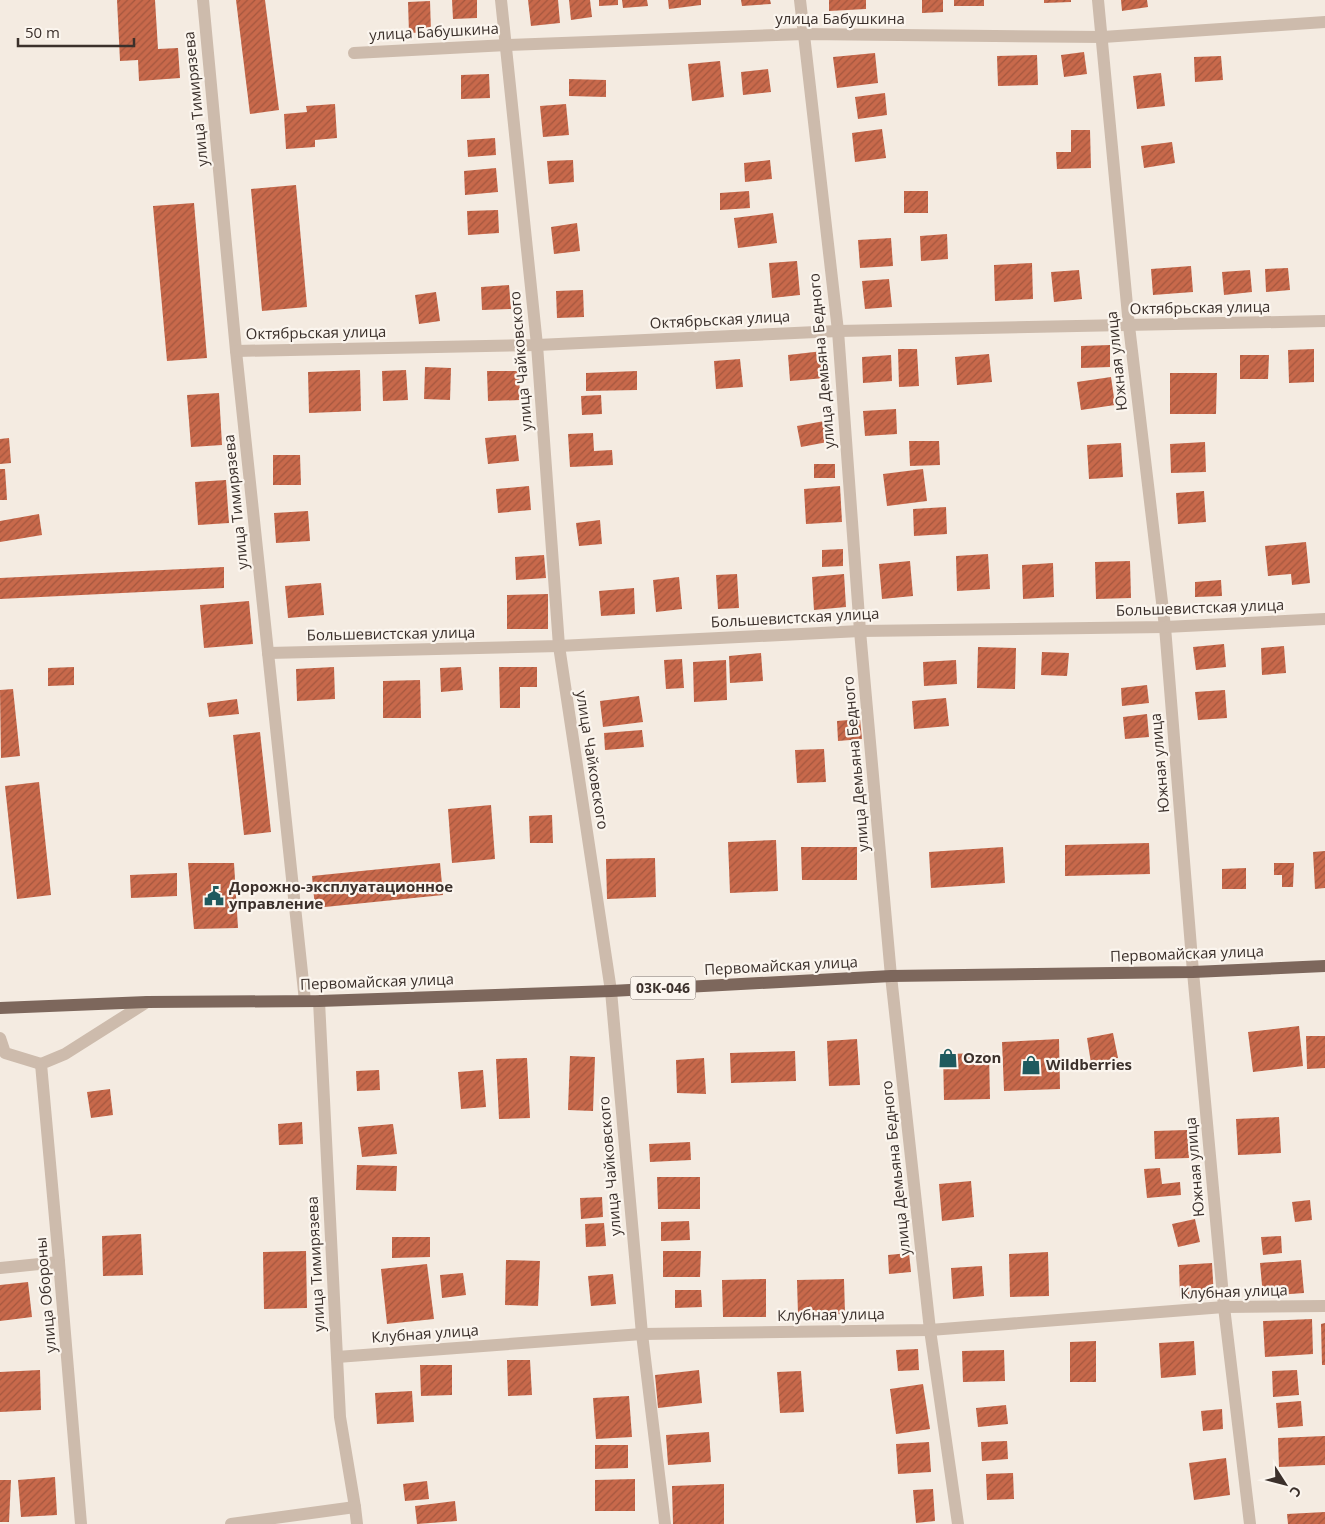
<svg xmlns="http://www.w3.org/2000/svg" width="1325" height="1524" font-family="'Open Sans',sans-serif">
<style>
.building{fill:url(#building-hatch)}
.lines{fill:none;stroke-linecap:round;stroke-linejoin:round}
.minor{stroke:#cdbbac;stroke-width:12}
.major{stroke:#7d675c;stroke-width:12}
.labels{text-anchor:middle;stroke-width:4.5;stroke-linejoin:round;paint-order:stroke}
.shield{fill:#fbf5ee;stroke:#756b66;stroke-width:1}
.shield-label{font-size:14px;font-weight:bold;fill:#3b302b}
.street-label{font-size:15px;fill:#3b302b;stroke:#fbf5ee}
.poi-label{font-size:15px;font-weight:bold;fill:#3b302b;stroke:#fbf5ee;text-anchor:start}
</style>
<defs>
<pattern id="building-hatch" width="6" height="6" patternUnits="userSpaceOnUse" patternTransform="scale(1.25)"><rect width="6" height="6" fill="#c8694b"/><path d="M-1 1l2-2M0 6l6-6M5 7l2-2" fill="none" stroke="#a4573f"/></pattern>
</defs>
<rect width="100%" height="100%" fill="#f4ebe1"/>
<g class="building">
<polygon points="117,0 155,0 158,49 178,48 180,78 139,81 138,60 120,61"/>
<polygon points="236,0 265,0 279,110 250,114"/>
<polygon points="452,0 477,0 477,18 453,19"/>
<polygon points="528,0 558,0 560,23 531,26"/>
<polygon points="569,0 590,0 592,17 571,20"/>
<polygon points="599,0 618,0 618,5 599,6"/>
<polygon points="622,0 647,0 648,6 623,8"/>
<polygon points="668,0 701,0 701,5 669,9"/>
<polygon points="741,0 770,0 771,4 742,6"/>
<polygon points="829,0 866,0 866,9 829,11"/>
<polygon points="922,0 943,0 943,12 922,13"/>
<rect x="954" y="0" width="30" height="6"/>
<polygon points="1044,0 1071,0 1071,2 1044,3"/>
<polygon points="1121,0 1147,0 1148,7 1122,11"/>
<polygon points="430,1 431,32 409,33 408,2"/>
<polygon points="1084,52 1087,74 1064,77 1061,55"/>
<polygon points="875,53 878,83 837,88 833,57"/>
<polygon points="1037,55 1038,85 998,86 997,56"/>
<polygon points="1221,56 1223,80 1195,82 1194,57"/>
<polygon points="720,61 724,97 692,101 688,64"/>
<polygon points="768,69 771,92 743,95 741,72"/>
<polygon points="1161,73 1165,106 1137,109 1133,76"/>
<polygon points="489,74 490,98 461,99 461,75"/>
<polygon points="569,79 606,80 606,97 569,96"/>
<polygon points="885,93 887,115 858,119 855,97"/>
<polygon points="335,104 337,138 315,140 315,147 286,149 284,114 307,112 306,106"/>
<polygon points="566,104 569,135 543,137 540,106"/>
<polygon points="882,129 886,158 855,162 852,133"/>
<polygon points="1071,130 1090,130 1091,168 1057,169 1056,152 1071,152"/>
<polygon points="495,138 496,155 468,157 467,140"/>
<polygon points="1172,142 1175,163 1144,168 1141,146"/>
<polygon points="573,160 574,182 549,184 547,161"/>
<polygon points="770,160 772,179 745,182 744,163"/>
<polygon points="496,168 498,192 465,195 464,171"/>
<polygon points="296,185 307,307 262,311 251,189"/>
<polygon points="749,191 750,208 720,210 720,193"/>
<rect x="904" y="191" width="24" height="22"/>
<polygon points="194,203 207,358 167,361 153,206"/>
<polygon points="498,210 499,233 468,235 467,211"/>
<polygon points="773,213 777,243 738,248 734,218"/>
<polygon points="577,223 580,251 554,254 551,227"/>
<polygon points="947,234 948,259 921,261 920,236"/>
<polygon points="891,238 893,266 860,268 858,240"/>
<polygon points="797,261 800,295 772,298 769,263"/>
<polygon points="1032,263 1033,299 995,301 994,265"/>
<polygon points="1191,266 1193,292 1153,295 1151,269"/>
<polygon points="1288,268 1290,290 1266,292 1265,269"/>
<polygon points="1079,270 1082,299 1054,302 1051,272"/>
<polygon points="1250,270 1252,292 1224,295 1222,272"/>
<polygon points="889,279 892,307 865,309 862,281"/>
<polygon points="509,285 511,309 482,310 481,287"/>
<polygon points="583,290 584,317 557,318 556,291"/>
<polygon points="436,292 440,321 419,324 415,295"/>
<polygon points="1110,345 1110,367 1081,368 1081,346"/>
<polygon points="898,349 917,349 919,386 899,387"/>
<polygon points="1314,349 1314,382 1289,383 1288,350"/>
<polygon points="823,351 825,378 790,381 788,355"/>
<polygon points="989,354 992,382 957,385 955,357"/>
<polygon points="891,355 892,381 863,383 862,357"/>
<polygon points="1240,355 1269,355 1268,379 1240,379"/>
<polygon points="740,359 743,387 716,389 714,361"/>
<polygon points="425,367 451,368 450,400 424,399"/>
<polygon points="360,370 361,411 309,413 308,372"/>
<polygon points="406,370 408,400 383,401 382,371"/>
<polygon points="487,371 519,371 520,400 488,401"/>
<polygon points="637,371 637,390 586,391 586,373"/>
<polygon points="1170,373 1217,373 1216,414 1170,414"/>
<polygon points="1111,377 1115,405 1081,410 1077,382"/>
<polygon points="219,393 222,445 191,447 187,395"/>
<polygon points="601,395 602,414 582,415 581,396"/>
<polygon points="896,409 897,434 865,436 863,411"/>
<polygon points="830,420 833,441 801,447 797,426"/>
<polygon points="593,433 594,451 612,450 613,465 570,467 568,434"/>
<polygon points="516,435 519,461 488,464 485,438"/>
<polygon points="9,438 11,463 0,464 0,439"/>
<polygon points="909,441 939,441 940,465 910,466"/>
<polygon points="1205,442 1206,472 1171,473 1170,444"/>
<polygon points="1121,443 1123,477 1089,479 1087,445"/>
<polygon points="273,455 300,455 301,485 273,485"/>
<rect x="814" y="464" width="21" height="14"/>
<polygon points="0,469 5,469 7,500 0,500"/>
<polygon points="923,469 927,501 887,506 883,474"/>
<polygon points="226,480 229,523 198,525 195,482"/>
<polygon points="529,486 531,510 498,513 496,489"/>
<polygon points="840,486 842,522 806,524 804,489"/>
<polygon points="1204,491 1206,522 1178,524 1176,493"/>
<polygon points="946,507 947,534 914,536 913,509"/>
<polygon points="308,511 310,541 276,543 274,513"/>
<polygon points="39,514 42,535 0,542 0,521"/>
<polygon points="600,520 602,544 579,546 576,523"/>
<polygon points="1306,542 1310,583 1292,585 1291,574 1268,576 1265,546"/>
<polygon points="843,549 843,566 822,567 822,550"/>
<polygon points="988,554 990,589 957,591 956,556"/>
<polygon points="544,555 546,578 516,580 515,557"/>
<polygon points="910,561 913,596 882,599 879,564"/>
<polygon points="1130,561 1131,598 1096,599 1095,562"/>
<polygon points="1053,563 1054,597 1023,599 1022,565"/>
<polygon points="224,567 224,588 0,599 0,578"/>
<polygon points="737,574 739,608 718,609 716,575"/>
<polygon points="844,574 846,607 814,610 812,577"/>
<polygon points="679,577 682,609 656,612 653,580"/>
<polygon points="1221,580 1222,596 1195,597 1195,582"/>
<polygon points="321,583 324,615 288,618 285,586"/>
<polygon points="634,588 635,614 601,616 599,591"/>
<polygon points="548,594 548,629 507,629 507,595"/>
<polygon points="249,601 253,644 204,648 200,605"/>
<polygon points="1224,644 1226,667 1196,670 1193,647"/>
<polygon points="1284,646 1286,673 1262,675 1261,648"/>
<polygon points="978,647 1016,648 1015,689 977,688"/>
<polygon points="1042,652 1069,653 1067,676 1041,675"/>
<polygon points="761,653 763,681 730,683 729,656"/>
<polygon points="682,659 684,688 666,689 664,660"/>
<polygon points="726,660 727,700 694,702 693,662"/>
<polygon points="956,660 957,684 924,686 923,662"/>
<polygon points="74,667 74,685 48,686 48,668"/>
<polygon points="334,667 335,699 297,701 296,669"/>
<polygon points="461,667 463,690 441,692 440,668"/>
<polygon points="499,667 537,667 537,687 520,687 520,708 500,708"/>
<polygon points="420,680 421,718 383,718 383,681"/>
<polygon points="1147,685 1149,703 1122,706 1121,688"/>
<polygon points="13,689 20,756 1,758 0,690"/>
<polygon points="1225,690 1227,718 1198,720 1195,692"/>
<polygon points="639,696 643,722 603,727 600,701"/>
<polygon points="946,698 949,726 914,729 912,701"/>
<polygon points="237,699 239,714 209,717 207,703"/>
<polygon points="1147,714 1149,737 1125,739 1123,717"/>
<polygon points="860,719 862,739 838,741 837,721"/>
<polygon points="642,730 644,747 605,750 604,733"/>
<polygon points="260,732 271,832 244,835 233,735"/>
<polygon points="824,749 826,782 797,783 795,750"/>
<polygon points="39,782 51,895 17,899 5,786"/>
<polygon points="491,805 495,859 452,863 448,809"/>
<polygon points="552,815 553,843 530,843 529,816"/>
<polygon points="776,840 778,891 730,893 728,842"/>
<polygon points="1149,843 1150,874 1065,876 1065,845"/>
<polygon points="801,847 857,847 857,880 802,880"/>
<polygon points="1003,847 1005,883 931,888 929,852"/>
<polygon points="1325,851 1325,888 1315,889 1313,852"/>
<polygon points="655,858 656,897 607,899 606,859"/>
<polygon points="188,863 234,863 238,928 194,929"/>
<polygon points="440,863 443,895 315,908 312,876"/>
<polygon points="1274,863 1294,863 1293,887 1282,887 1282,875 1274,875"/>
<polygon points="1246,868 1246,889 1222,889 1222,869"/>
<polygon points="177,873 177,896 131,898 130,875"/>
<polygon points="1299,1026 1303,1066 1253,1072 1248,1032"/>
<polygon points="1113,1033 1118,1058 1091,1063 1087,1038"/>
<polygon points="1306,1036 1325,1036 1325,1068 1307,1069"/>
<polygon points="857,1039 860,1085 829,1086 827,1041"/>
<polygon points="1059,1039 1060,1089 1004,1091 1002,1042"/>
<polygon points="795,1051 796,1081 731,1083 730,1053"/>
<polygon points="989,1053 990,1099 944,1100 943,1054"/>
<polygon points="570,1056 595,1057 593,1111 568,1110"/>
<polygon points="527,1058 530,1118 499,1119 496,1059"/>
<polygon points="704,1058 706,1094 677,1093 676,1060"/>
<polygon points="379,1070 380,1090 357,1091 356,1071"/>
<polygon points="483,1070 486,1107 461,1109 458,1072"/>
<polygon points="110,1089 113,1115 91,1118 87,1092"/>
<polygon points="1279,1117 1281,1153 1238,1155 1236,1119"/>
<polygon points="302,1122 303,1144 279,1145 278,1124"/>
<polygon points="393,1124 397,1154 362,1157 358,1127"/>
<polygon points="1187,1130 1189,1158 1155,1159 1154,1131"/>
<polygon points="690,1142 691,1160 650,1162 649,1144"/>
<polygon points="357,1165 397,1166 396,1191 356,1190"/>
<polygon points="1160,1168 1162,1184 1180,1182 1181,1195 1147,1198 1144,1169"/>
<polygon points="657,1177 700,1177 700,1209 658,1209"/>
<polygon points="971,1181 974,1217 942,1221 939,1184"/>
<polygon points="602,1197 603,1217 581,1219 580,1198"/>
<polygon points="1310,1200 1312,1220 1295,1222 1292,1202"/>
<polygon points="1195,1219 1200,1242 1178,1247 1172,1224"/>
<polygon points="689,1221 690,1240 661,1241 661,1222"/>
<polygon points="604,1223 606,1246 586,1247 585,1224"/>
<polygon points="141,1234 143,1275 103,1276 102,1236"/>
<polygon points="1281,1236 1282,1253 1263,1255 1261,1237"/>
<polygon points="392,1237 430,1237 430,1257 392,1258"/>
<polygon points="306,1251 307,1308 264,1309 263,1252"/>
<polygon points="663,1251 701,1251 700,1277 663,1277"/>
<polygon points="1048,1252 1049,1296 1010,1297 1009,1254"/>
<polygon points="909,1253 911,1272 889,1274 888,1255"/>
<polygon points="506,1260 540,1261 538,1306 505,1305"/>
<polygon points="1301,1260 1304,1293 1263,1296 1260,1263"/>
<polygon points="1212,1263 1214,1298 1180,1299 1179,1265"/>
<polygon points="427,1264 434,1319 387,1324 381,1269"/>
<polygon points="982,1266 984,1296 953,1299 951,1268"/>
<polygon points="463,1273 466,1295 442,1298 440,1275"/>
<polygon points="613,1274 616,1304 591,1306 588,1276"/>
<polygon points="766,1279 766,1317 723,1317 722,1280"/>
<polygon points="844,1279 845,1314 798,1315 797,1280"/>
<polygon points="28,1282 32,1317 0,1321 0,1285"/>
<polygon points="675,1290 701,1290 702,1307 675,1308"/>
<polygon points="1312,1319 1313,1354 1265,1357 1263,1321"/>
<polygon points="1325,1323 1325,1365 1322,1365 1321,1324"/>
<polygon points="1096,1341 1096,1382 1070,1382 1070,1342"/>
<polygon points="1194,1341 1196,1375 1161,1378 1159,1343"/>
<polygon points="918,1349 919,1370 898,1371 896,1350"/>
<polygon points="1004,1350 1005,1381 963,1382 962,1351"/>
<polygon points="507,1360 530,1360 532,1395 508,1396"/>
<polygon points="420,1365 452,1365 452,1395 421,1396"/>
<polygon points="40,1370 41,1410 0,1412 0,1372"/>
<polygon points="699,1370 702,1403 658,1408 655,1375"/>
<polygon points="1297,1370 1299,1395 1273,1397 1272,1371"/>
<polygon points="801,1371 804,1412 780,1413 777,1372"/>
<polygon points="923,1384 930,1429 896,1434 890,1389"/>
<polygon points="412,1391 414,1422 377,1424 375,1393"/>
<polygon points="629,1396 632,1437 596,1439 593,1398"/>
<polygon points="1301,1401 1303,1426 1278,1428 1276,1403"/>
<polygon points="1006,1405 1008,1424 978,1427 976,1408"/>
<polygon points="1222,1409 1223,1429 1203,1431 1201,1411"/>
<polygon points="709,1432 711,1462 668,1465 666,1435"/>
<polygon points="1325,1436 1325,1465 1279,1467 1278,1438"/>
<polygon points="1007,1441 1008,1459 982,1461 981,1442"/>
<polygon points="929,1442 931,1472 898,1474 896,1444"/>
<polygon points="595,1445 628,1445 628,1468 595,1469"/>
<polygon points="1226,1458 1230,1495 1194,1500 1189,1463"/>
<polygon points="1013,1473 1014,1499 987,1500 986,1474"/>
<polygon points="55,1477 57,1515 21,1517 18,1480"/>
<polygon points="635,1479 635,1511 595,1511 595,1480"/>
<polygon points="0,1480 11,1480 9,1522 0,1522"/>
<polygon points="427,1481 429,1499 405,1501 403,1484"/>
<polygon points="724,1484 724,1524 673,1524 672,1486"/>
<polygon points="933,1489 935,1521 916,1523 913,1490"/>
<polygon points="455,1501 457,1521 417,1524 415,1506"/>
<polygon points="1325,1512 1325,1524 1288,1524 1287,1514"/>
</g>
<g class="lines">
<g class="minor">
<polyline points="203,0 236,351 305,1001"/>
<polyline points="501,0 537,345 559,646 611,991 642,1334 665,1524"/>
<polyline points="800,0 838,331 860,631 891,976 930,1330 958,1524"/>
<polyline points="1098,0 1129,326 1165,627 1193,972 1224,1307 1250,1524"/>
<polyline points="354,53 507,45 804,34 1103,37 1325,22"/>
<polyline points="236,351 537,345 838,331 1325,321"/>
<polyline points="268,653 559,646 860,631 1165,627 1325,619"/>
<polyline points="319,1001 340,1417 355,1507 357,1524"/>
<polyline points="0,1038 5,1053 41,1064"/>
<polyline points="0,1268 59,1262"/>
<polyline points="337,1357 642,1334 930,1330 1224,1307 1325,1306"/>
<polyline points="81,1524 59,1262 41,1064 65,1054 147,1002"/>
<polyline points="231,1524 355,1507"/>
</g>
<polyline class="major" points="0,1008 147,1002 319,1001 611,991 891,976 1193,972 1325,966"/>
</g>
<defs>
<symbol id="civic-bare" viewBox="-9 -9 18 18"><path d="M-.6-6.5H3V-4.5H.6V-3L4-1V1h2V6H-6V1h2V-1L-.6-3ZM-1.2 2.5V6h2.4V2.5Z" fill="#1f5a5e" stroke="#fbf5ee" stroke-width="2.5" paint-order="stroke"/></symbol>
<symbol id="shop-bare" viewBox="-9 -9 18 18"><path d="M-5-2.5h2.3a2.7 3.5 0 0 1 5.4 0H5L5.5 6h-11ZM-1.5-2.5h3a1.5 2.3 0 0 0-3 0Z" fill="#1f5a5e" stroke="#fbf5ee" stroke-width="2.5" paint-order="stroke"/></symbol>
</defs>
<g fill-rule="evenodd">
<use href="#civic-bare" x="200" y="882" width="28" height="28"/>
<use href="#shop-bare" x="934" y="1044" width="28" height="28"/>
<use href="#shop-bare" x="1017" y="1051" width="28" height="28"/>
</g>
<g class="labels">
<rect class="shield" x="630.5" y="976.5" width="65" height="23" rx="4"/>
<g class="shield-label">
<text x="663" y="993">03К-046</text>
</g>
<g class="street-label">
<text x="840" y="24">улица Бабушкина</text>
<text transform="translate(434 32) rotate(-3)" y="5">улица Бабушкина</text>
<text transform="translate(196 99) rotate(-96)" y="5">улица Тимирязева</text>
<text transform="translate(1200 308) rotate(-1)" y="5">Октябрьская улица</text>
<text transform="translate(720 320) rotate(-3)" y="5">Октябрьская улица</text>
<text transform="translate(316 333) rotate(-1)" y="5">Октябрьская улица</text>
<text transform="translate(521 361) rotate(-95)" y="5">улица Чайковского</text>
<text transform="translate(822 361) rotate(-95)" y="5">улица Демьяна Бедного</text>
<text transform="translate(1117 361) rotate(-96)" y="5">Южная улица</text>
<text transform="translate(236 502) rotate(-96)" y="5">улица Тимирязева</text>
<text transform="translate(1200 608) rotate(-2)" y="5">Большевистская улица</text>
<text transform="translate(795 618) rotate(-3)" y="5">Большевистская улица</text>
<text transform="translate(391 634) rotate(-1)" y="5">Большевистская улица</text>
<text transform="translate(592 760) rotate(81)" y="5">улица Чайковского</text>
<text transform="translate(1160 763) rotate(-95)" y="5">Южная улица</text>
<text transform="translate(856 764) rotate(-95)" y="5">улица Демьяна Бедного</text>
<text transform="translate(1187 954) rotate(-2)" y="5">Первомайская улица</text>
<text transform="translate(781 966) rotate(-3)" y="5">Первомайская улица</text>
<text transform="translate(377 982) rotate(-2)" y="5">Первомайская улица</text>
<text transform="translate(610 1166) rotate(-95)" y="5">улица Чайковского</text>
<text transform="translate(1195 1167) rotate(-95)" y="5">Южная улица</text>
<text transform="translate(896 1168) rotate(-96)" y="5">улица Демьяна Бедного</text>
<text transform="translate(316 1264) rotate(-93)" y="5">улица Тимирязева</text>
<text transform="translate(1234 1292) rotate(-2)" y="5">Клубная улица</text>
<text transform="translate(46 1295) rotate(-95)" y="5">улица Обороны</text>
<text transform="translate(831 1315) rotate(-1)" y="5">Клубная улица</text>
<text transform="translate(425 1334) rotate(-4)" y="5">Клубная улица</text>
</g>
<g class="poi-label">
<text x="229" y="892">Дорожно-эксплуатационное<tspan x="229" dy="17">управление</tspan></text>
<text x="963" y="1063">Ozon</text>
<text x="1046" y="1070">Wildberries</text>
</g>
</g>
<g transform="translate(1285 1484) rotate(126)" stroke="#fbf5ee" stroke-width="4" paint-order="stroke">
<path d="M0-4L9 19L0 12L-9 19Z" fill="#3b302b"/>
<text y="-8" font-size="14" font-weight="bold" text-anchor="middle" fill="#3b302b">С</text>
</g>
<path d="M18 38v8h116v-8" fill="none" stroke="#3b302b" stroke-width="2.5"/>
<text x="25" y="38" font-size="15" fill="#3b302b" stroke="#fbf5ee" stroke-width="4" paint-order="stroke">50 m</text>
</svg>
